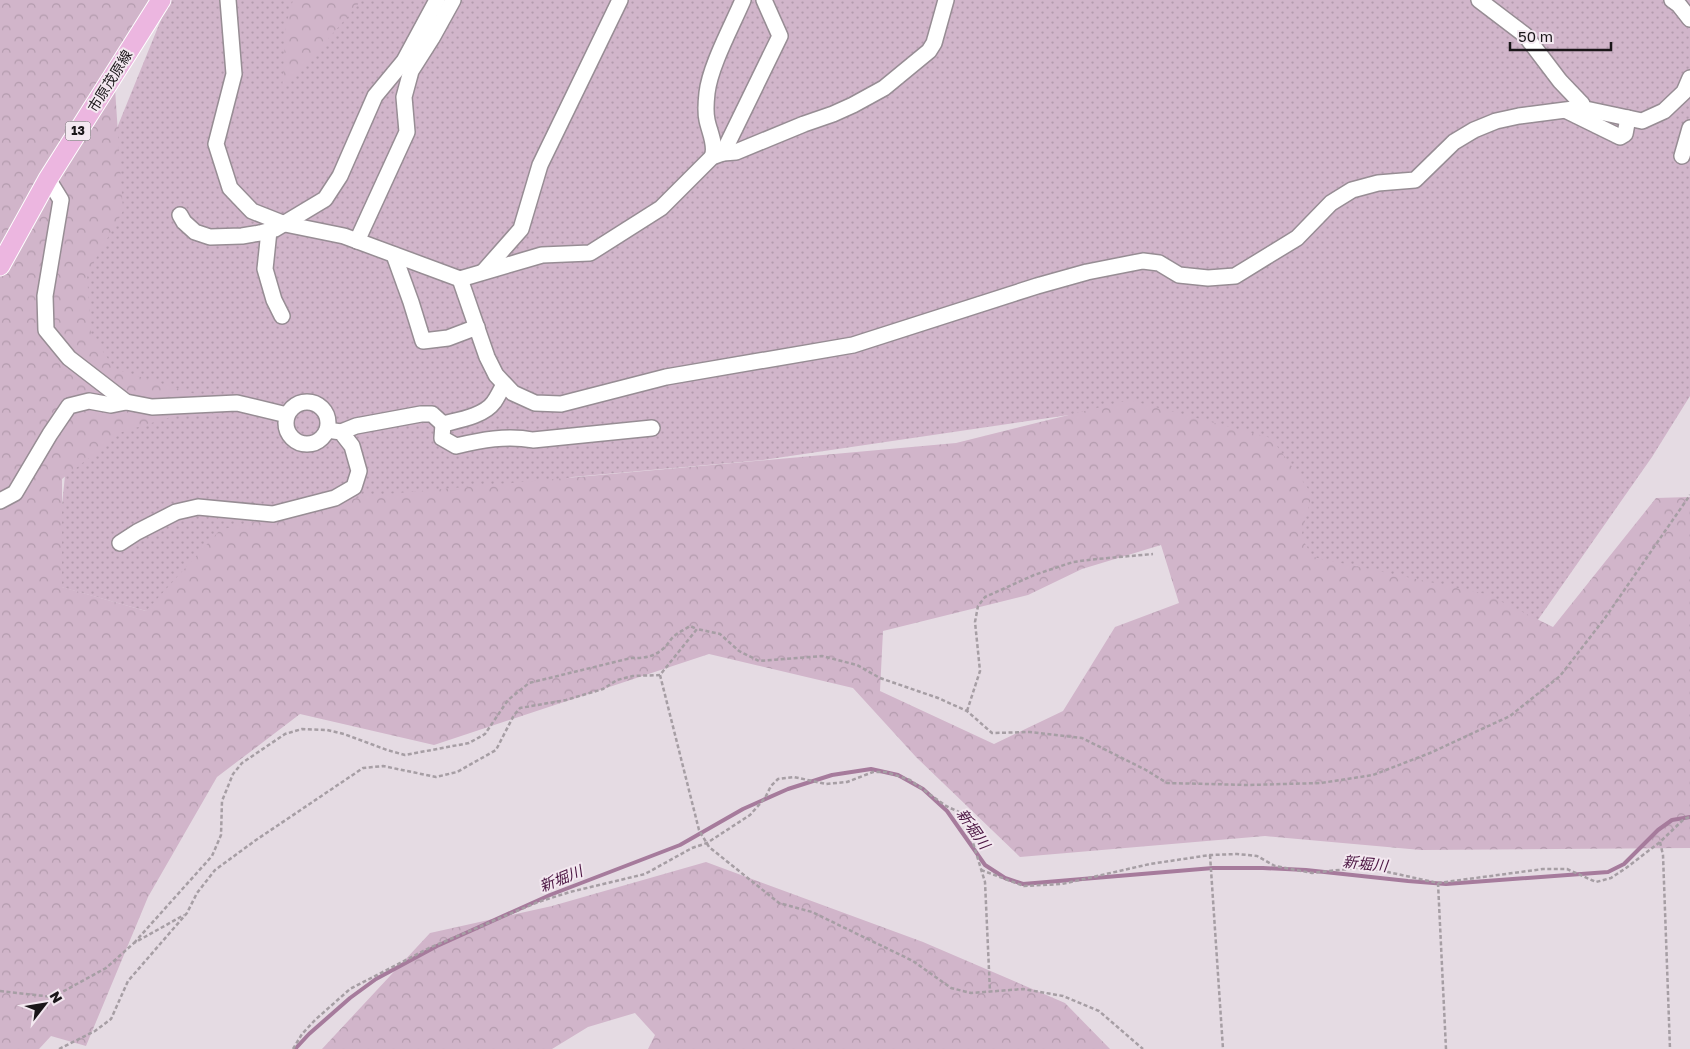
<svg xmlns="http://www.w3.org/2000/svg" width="1690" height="1049" font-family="'Golos Text','Noto Sans JP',sans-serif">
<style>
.grass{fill:url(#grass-dots)}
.forest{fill:url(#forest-crowns);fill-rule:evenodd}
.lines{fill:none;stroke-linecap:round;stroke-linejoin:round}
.stream{stroke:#a67b9c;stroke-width:4}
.minor-casing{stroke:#978d94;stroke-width:18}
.major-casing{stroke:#fff;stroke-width:21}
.path{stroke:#a69ea4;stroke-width:2.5;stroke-dasharray:4 2.5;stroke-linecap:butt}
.minor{stroke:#fff;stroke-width:15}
.major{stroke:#ecb6e0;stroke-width:19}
.labels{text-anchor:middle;stroke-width:4;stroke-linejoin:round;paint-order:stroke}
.shield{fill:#f3e8f0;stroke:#5b555a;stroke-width:1}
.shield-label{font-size:12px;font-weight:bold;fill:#1a1619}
.street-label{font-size:14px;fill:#1a1619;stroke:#f3e8f0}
.water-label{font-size:15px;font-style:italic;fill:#4b1542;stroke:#f3e8f0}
</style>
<defs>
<pattern id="grass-dots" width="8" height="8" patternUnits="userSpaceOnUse" patternTransform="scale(1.25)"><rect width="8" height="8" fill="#d1b5ca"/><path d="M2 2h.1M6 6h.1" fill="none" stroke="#b39bad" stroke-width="1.8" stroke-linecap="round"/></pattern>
<pattern id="forest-crowns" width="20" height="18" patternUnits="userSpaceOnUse" patternTransform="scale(1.25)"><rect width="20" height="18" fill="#d1b5ca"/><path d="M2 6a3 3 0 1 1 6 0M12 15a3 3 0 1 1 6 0" fill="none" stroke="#b39bad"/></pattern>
</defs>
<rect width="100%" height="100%" fill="#e5dbe3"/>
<polygon class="grass" points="169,0 1690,0 1690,396 1652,457 1521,644 1310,588 1069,415 763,460 572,477 146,611 61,587 62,505 95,182"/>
<g class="forest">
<path d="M0,0H161L115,88L123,211L87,274L91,334L115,369L220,402L122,432L62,479V587L146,611L220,530L365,496L956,443L1129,400L1271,438L1312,494L1301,537L1313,557L1486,594L1553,627L1656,498L1690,497V848L1421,850L1265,836L1020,857L916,757L853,688L709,654L434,745L300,714L217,777L148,897L86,1046L51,1036L39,1049H0ZM1161,545L1179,603L1115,627L1063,711L994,744L880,691L883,631L1028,595L1082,569Z"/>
<polygon points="293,0 360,0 357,6 282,91 286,25"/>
<polygon points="706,862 923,942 1065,1003 1110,1049 648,1049 655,1035 635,1013 588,1027 552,1049 322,1049 430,933 552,906"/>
</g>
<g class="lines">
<polyline class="stream" points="295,1049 309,1034 350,998 376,979 437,946 550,895 680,845 743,809 788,789 832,775 871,769 898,775 923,789 947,811 985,865 1005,878 1023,884 1213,868 1263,868 1306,870 1408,881 1446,884 1608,872 1624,864 1658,830 1672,820 1690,817"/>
<defs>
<g id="minor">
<polyline points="228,0 234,74 216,144 230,188 252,211 285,224 344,236 460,279 542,255 590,253 661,208 712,157 723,153 780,36 764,0"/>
<polyline points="1479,0 1525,35 1560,81 1582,104 1581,108"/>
<polyline points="1672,0 1679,5 1690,19"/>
<polyline points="1567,111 1620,137 1625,134 1628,118"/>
<polyline points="723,153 736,152 804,124 833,114 853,105 884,88 929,51 934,43 946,0"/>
<polyline points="1682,156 1690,128"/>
<path d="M712,157C717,146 709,131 707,120C705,111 706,102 707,93C710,66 732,26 743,0"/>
<polyline points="48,179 61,200 45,296 46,330 69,358 126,402 152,407 237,403 287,415"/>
<polyline points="180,215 184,222 195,232 210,237 242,236 260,233 275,229 325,199 340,176 375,96 404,61 437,0"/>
<polyline points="269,231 265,269 274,300 282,316"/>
<polyline points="357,241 407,132 404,97 411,71 432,38 453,0"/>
<polyline points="394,255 411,302 423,341 448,338 477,327"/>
<polyline points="484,271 521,229 540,165 620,0"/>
<polyline points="460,279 487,357 496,375 513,393 535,403 561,404 666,377 853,345 1037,286 1087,272 1143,261 1159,263 1179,275 1208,278 1235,276 1297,238 1331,203 1352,190 1378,183 1415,180 1454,142 1474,130 1496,121 1519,116 1581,108 1642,121 1664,111 1684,92 1690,78"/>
<circle cx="307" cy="423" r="21"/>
<path d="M443,424L442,438L456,446C481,440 507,435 533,440L652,428"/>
<path d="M341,432L356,426L421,414H432L443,424C459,420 484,416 494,402C498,396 501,390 504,384"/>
<polyline points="0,501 15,493 50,434 69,406 89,401 111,405 126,402"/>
<polyline points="120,543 137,532 176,512 198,507 273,514 335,498 354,487 359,471 352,446 341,432 327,430"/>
</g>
<polyline id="major" points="0,266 48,179 161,0"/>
</defs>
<use href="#minor" class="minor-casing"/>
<use href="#major" class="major-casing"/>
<g class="path">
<polyline points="660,675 699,830 709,847 779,903 812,912 913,961 951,988 971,993 1023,989 1063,996 1099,1011 1143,1049"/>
<polyline points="967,711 980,671 975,622 978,606 985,597 1034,575 1073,562 1097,559 1153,554"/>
<polyline points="1660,842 1663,855 1670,1049"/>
<polyline points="1210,855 1223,1049"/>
<polyline points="981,870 1024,886 1062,884 1150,864 1210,855 1237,854 1257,856 1275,866 1312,873 1365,867 1438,883 1543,869 1567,869 1596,882 1611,878 1626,868 1660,842 1684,819 1690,817"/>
<polyline points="1438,883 1446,1049"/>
<path d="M134,943L212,856L221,835L222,801L233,774L242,763L285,734L302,729L327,730L344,734L387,750L405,755L469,743L485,734L508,700L529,683L631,658C645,658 655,657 665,647C668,644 670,640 673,637C677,633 684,630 690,626L697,629"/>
<polyline points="0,991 53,997 106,968 134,943 184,915"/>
<polyline points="59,1049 95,1031 111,1019 128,981 187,913 197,893 215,870 256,840 363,768 383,766 436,777 457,772 496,750 514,715 520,708 566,700 603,689 617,680 633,676 660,675 697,629 720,634 739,651 759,661 822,656 857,665 880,678 938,698 967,711 992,733 1030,732 1082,738 1146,770 1167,783 1248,785 1321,783 1373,775 1430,753 1510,716 1560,676 1605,618 1690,495"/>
<polyline points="293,1049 302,1034 315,1020 350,989 429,948 538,902 570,892 645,874 692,848 707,843 750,815 765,798 771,786 778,779 794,777 826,784 847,782 873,772 886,772 910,780 946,806 961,813 968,819 970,833 985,882 990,992"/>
</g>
<use href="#minor" class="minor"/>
<use href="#major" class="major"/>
</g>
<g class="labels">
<rect class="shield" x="65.5" y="121.5" width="25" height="19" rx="4"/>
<g class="shield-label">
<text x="78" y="135">13</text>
</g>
<g class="street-label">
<text transform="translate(110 81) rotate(-58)" y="5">市原茂原線</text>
</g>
<g class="water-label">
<text transform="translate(973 829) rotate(55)" y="5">新堀川</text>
<text transform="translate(1365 864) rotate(6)" y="5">新堀川</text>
<text transform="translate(561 879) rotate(-22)" y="5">新堀川</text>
</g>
</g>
<g transform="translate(45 1004) rotate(59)" stroke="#f3e8f0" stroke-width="4" paint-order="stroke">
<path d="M0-4L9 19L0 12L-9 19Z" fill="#1a1619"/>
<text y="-8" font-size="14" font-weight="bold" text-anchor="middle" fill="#1a1619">N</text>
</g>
<path d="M1510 42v8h101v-8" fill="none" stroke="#1a1619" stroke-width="2.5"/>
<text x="1518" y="42" font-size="15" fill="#1a1619" stroke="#f3e8f0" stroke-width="4" paint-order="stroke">50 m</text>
</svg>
